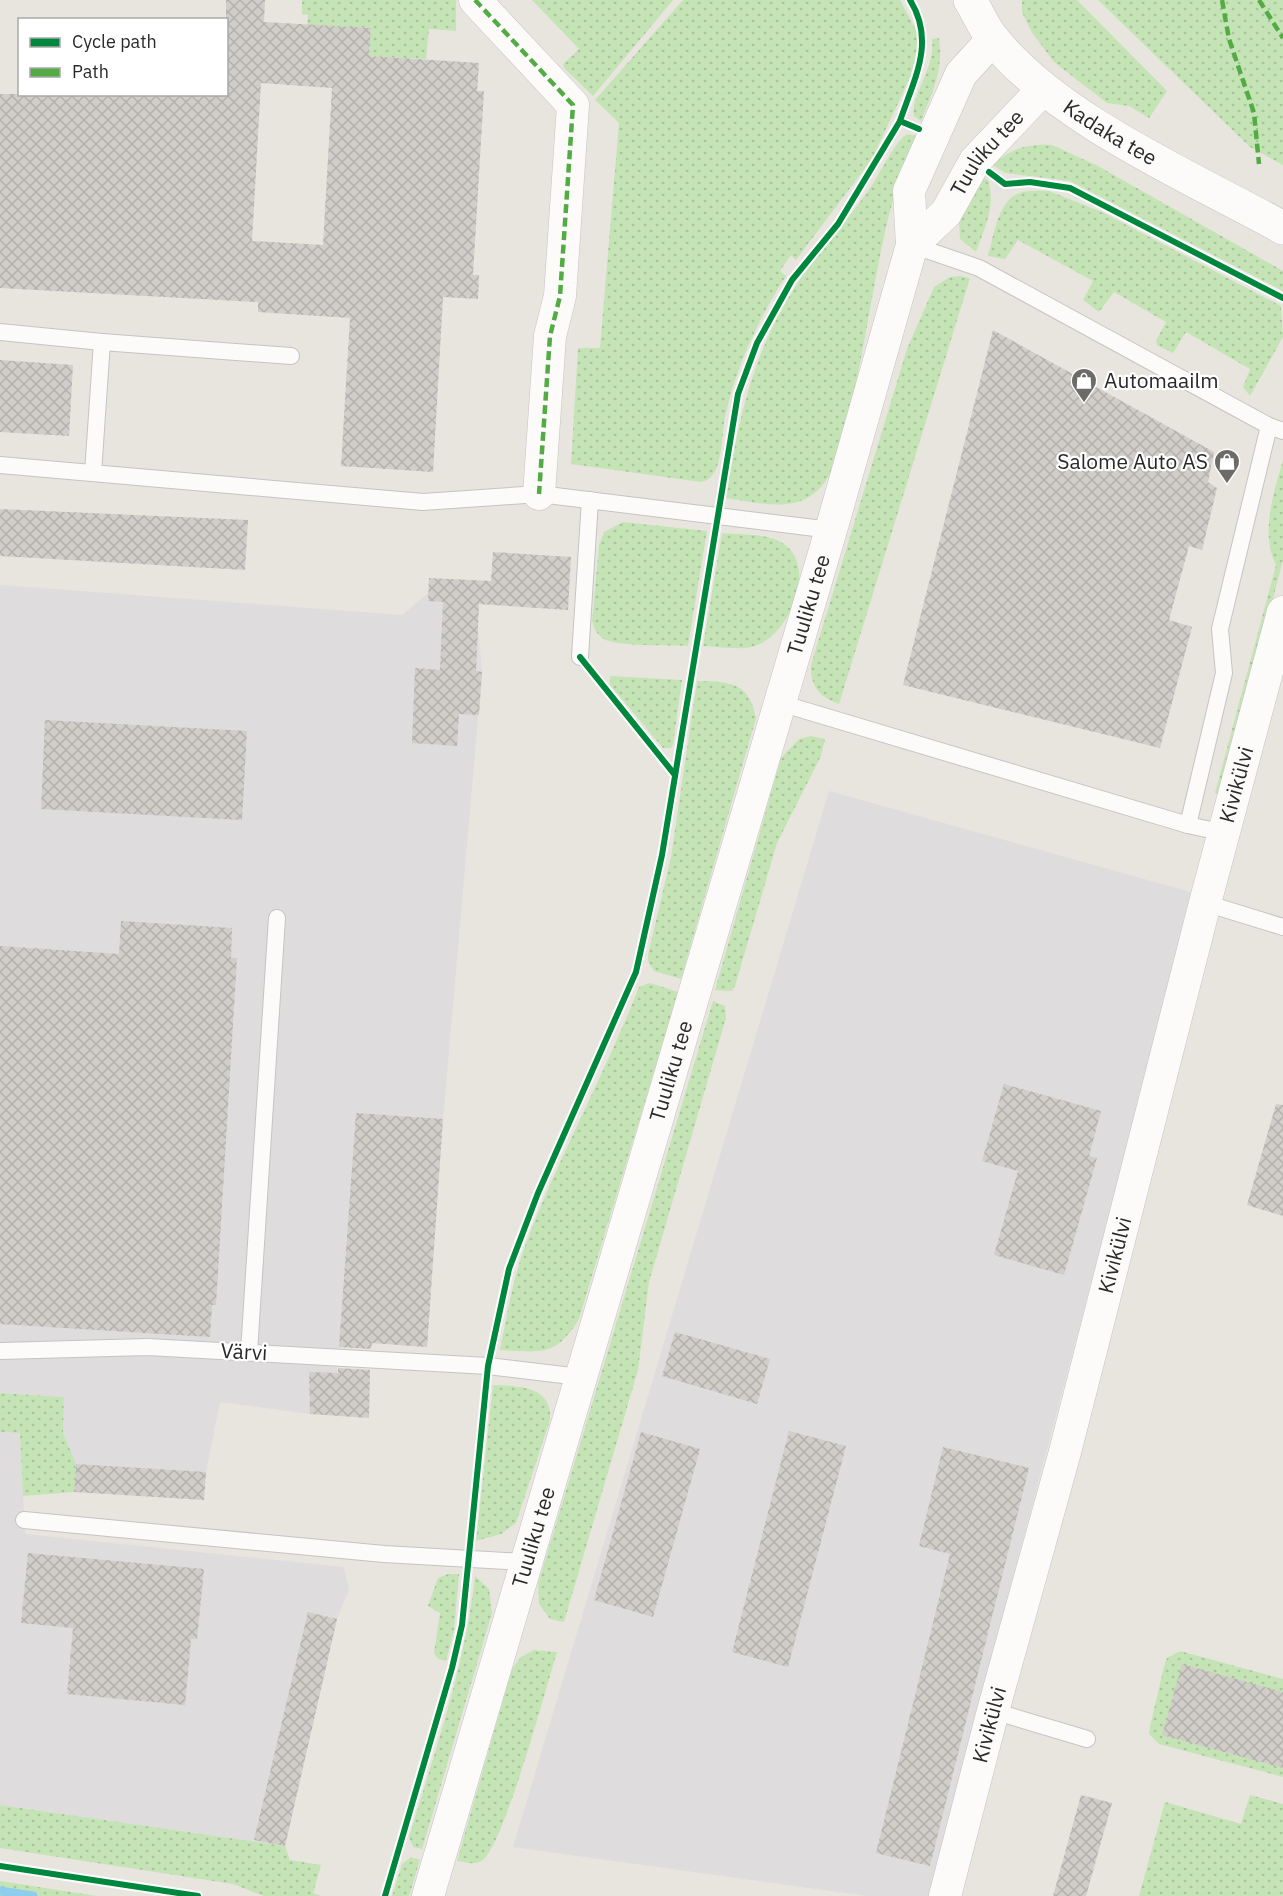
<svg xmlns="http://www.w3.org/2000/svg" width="1283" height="1896" font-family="'IBM Plex Sans',sans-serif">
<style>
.industrial{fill:#dedcdd}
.grass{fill:url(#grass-dots)}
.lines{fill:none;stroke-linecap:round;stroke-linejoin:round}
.stream{stroke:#8fcdec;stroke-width:9}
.building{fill:url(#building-cross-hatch);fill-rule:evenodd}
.lane-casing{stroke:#c5c4c4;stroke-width:18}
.street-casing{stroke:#c5c4c4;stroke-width:33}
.secondary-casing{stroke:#c5c4c4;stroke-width:34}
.lane{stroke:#fcfbfa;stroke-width:16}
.street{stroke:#fcfbfa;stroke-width:32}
.secondary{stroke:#fcfbfa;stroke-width:33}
.quiet{stroke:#53ab44;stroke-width:4.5;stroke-dasharray:9 4.5;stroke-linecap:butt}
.cycleway-casing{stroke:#fff;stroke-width:10}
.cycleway{stroke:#00873e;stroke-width:6}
.labels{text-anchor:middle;stroke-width:4.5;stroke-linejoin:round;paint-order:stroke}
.street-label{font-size:21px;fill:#292929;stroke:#fff}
.poi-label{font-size:21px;fill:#292929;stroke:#fff;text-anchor:start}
</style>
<defs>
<pattern id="grass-dots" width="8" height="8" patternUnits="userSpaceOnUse" patternTransform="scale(1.5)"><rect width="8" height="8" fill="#c5e4b5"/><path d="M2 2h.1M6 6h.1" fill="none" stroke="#a9c49c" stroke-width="1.8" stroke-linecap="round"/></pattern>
<pattern id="building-cross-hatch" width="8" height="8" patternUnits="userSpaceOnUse" patternTransform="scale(1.5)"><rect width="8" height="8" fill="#d1cec9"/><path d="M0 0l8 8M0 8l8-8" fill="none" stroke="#b3b1ad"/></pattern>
</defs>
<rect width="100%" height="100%" fill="#e8e5de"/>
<g class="industrial">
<polygon points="445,579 442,624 478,626 482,672 443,1119 427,1347 340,1341 337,1373 309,1372 310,1414 220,1402 206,1472 76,1464 63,1433 64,1397 0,1393 0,585 402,615"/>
<polygon points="829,791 1194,893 929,1896 867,1896 513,1847"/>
<polygon points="0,1432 20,1433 25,1534 344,1567 349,1590 337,1619 285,1846 0,1805"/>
</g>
<g class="grass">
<polygon points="302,0 456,0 456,31 429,29 426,59 369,56 371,28 307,25 308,15 302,14"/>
<polygon points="532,0 673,0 593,96 565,69 563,64 579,49"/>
<path d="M683,0H900L917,32L919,49L914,69L872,159L796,260L791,255L780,271L786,276C758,319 736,367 725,417C721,437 724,478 701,482L571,464L578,348H600L619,123L595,100Z"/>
<polygon points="1022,0 1077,0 1167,91 1149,118 1129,106 1107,103 1054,62 1031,31 1022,12"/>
<polygon points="1098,0 1283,0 1283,165 1250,147"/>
<path d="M939,38C944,69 932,94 921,121L914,116C910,96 936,67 932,39Z"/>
<path d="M908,134L916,136C905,166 893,196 886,227C871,294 863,362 845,428C838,450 835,474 818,490C794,514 755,502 726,498C738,421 752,354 795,287C818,252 848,221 872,185C880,174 897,137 908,134Z"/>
<path d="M1052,145L1098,166L1283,271V291L1070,181L1005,173L993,165C1011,148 1027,144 1052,145Z"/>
<path d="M983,177L988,180C996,206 985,227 976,252L960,239L959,221Z"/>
<path d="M1049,191L1102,212L1281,306L1283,337L1250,396L1243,387L1250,369L1186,332L1173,353L1157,345L1156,341L1166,322L1114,292L1099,312L1083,300L1093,281L1018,240L1005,259L988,256C994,236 998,199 1020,193C1028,190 1040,191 1049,191Z"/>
<path d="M960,276L970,278L839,704C819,697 810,686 811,665L907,349L934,287L950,277Z"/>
<path d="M1283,460V560L1221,797L1215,793L1276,565C1260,533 1274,492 1283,460Z"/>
<path d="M623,522L707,531L688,646C670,645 618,647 604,639C597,635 594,628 592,621L599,545L604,532Z"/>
<path d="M722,533C739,535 765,533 781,542C818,564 792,627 762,643C744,652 723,647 703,646Z"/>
<polygon points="610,676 682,680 673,745 671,748 663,748 610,685"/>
<path d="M697,681C729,682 749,681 756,718L681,979L654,971L648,961V955L671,857Z"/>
<polygon points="811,736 825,739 821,756 777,843 735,986 732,991 715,990 781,758 799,739"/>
<path d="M650,983L678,992L579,1319C556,1357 541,1352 500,1350C507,1314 513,1278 526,1243C559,1156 605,1074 639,987Z"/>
<polygon points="713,1001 725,1006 726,1018 649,1282 638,1370 564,1622 550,1619 539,1604 538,1584"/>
<path d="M493,1385C517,1386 553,1385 550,1420L516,1523L501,1534L476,1541Z"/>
<polygon points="0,1393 64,1397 63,1433 76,1464 74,1492 23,1496 20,1433 0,1432"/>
<polygon points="448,1574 459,1574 454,1631 446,1661 438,1659 434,1653 440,1613 428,1606 438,1578"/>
<path d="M475,1576L489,1589L492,1613L422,1849L413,1847L409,1837C435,1751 465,1666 475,1576Z"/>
<path d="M534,1650L557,1652C546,1688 505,1841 483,1860C475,1866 466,1862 457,1861L512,1669L521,1657Z"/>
<polygon points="1180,1651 1283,1679 1283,1777 1159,1744 1149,1734 1150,1727 1164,1666 1167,1658"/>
<polygon points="1250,1795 1283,1804 1283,1896 1139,1896 1165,1802 1241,1824"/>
<polygon points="0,1805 285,1846 290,1860 321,1865 313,1893 321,1896 264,1896 233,1884 0,1848"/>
<polygon points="411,1857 420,1860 409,1896 392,1896 402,1864"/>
<polygon points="0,1881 97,1896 0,1896"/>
</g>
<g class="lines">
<polyline class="stream" points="0,1891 33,1896"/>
</g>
<g class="building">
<path d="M226,0H265L264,22L371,28L369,56L479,63L477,91H484L473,275H479L478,299L443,297L433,472L341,466L350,318L258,312V302L0,288V94H226ZM261,83L332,88L323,245L252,241Z"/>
<polygon points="993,330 1214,452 1208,482 1217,488 1202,550 1189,546 1169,620 1192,627 1160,748 903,685"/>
<polygon points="0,360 73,365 69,436 0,432"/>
<polygon points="0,509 248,520 245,570 0,556"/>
<polygon points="493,552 571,557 568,610 479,604 476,671 482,672 479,715 459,714 457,746 412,743 415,668 440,670 443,602 428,601 429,578 491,581"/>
<polygon points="45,720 247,731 242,820 41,809"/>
<polygon points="121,921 232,928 231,958 237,958 216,1305 212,1305 210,1337 0,1324 0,946 119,954"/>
<polygon points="1004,1084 1101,1111 1089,1156 1097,1158 1064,1275 994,1255 1018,1171 982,1161"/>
<polygon points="1276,1104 1283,1105 1283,1216 1247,1205"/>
<polygon points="356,1113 443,1119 427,1347 372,1343 371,1349 339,1347"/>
<polygon points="675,1332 770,1359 757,1404 662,1376"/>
<polygon points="338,1368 370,1370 369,1418 310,1414 309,1372 338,1373"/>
<polygon points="789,1431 846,1446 788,1667 732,1652"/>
<polygon points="641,1432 700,1449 653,1617 594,1600"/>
<polygon points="943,1447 1029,1468 930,1866 876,1853 950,1554 919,1546"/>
<polygon points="76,1464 206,1472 204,1500 74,1492"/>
<polygon points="28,1553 204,1569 197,1639 191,1639 185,1705 67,1694 73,1628 21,1623"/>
<polygon points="308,1612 337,1619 285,1846 254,1840"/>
<polygon points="1182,1664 1283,1692 1283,1768 1162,1735"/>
<polygon points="1081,1795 1112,1803 1086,1896 1053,1896"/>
</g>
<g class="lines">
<defs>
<g id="lane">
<polyline points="0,332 102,342 93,473"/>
<polyline points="102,342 291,356"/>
<polyline points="1269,426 1283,431"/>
<polyline points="0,465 423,502 539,494 831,530"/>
<polyline points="580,657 590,500"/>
<polyline points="780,703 1188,825 1224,673 1220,629 1269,426 979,268 912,245"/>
<polyline points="1188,825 1224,833"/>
<polyline points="1205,903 1283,927"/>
<polyline points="0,1351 148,1347 488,1366 580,1377"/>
<polyline points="249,1352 277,918"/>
<polyline points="24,1520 384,1554 525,1562"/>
<polyline points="993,1711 1087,1739"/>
</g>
<g id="street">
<polyline points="475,0 573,105 560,296 550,336 539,494"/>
<path id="s1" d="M912,245L946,213L975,161L1043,89"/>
<path id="s2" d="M428,1896L831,530L912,245L909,191L961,74L993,39"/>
<path id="s3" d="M945,1896L993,1711L1065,1452L1205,903L1283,612"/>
</g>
<g id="secondary">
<path id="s4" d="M970,0C978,13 984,28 993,39C1058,120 1193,178 1283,228"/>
</g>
</defs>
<use href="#lane" class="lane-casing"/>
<use href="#street" class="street-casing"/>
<use href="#secondary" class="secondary-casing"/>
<use href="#lane" class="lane"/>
<use href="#street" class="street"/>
<use href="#secondary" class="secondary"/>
<g class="quiet">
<polyline points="475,0 573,105 560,296 550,336 539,494"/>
<polyline points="1222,0 1229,39 1254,113 1259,164"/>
<polyline points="1259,0 1283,38"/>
</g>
<defs>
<g id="cycleway">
<path d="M910,0C936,42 914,79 900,121L919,129"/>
<polyline points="989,172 1005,184 1030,182 1070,188 1283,298"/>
<polyline points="580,657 675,775"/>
<polyline points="0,1866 198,1896"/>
<polyline points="385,1896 452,1668 462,1625 488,1366 509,1269 538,1193 636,972 662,855 738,394 757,343 792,280 838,224 900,121"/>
</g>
</defs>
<use href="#cycleway" class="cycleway-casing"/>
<use href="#cycleway" class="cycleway"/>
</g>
<defs>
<symbol id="shop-pin" viewBox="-11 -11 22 30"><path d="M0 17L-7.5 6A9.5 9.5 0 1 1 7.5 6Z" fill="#6c6b68" stroke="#fff"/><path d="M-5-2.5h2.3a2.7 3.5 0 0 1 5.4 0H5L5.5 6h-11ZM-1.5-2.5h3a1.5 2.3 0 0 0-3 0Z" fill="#fff"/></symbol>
</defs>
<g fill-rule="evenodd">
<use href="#shop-pin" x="1069" y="366" width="30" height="40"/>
<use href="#shop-pin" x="1212" y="447" width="30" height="40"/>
</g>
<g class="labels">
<g class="street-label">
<text dy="7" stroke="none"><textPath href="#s4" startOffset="196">Kadaka tee</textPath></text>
<text dy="7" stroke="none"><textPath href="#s1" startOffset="120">Tuuliku tee</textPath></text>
<text dy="7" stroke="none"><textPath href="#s2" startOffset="1346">Tuuliku tee</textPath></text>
<text dy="7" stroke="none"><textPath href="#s3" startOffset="1149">Kivikülvi</textPath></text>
<text dy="7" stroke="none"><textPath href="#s2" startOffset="860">Tuuliku tee</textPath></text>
<text dy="7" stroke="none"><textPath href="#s3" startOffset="663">Kivikülvi</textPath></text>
<text transform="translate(244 1352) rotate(3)" y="7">Värvi</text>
<text dy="7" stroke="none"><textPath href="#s2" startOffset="374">Tuuliku tee</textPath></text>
<text dy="7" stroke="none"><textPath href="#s3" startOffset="177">Kivikülvi</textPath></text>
</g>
<g class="poi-label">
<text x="1104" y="388">Automaailm</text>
<text x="1208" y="469" text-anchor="end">Salome Auto AS</text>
</g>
</g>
<rect x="18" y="18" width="210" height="78" fill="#ffffff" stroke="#a9a9a9" stroke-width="1.5"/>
<rect x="30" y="38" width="30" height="9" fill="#00873e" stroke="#a9a9a9" stroke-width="1.5"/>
<text x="72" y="48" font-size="18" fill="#292929">Cycle path</text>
<rect x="30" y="68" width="30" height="9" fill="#53ab44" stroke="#a9a9a9" stroke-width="1.5"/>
<text x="72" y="78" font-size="18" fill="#292929">Path</text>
</svg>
